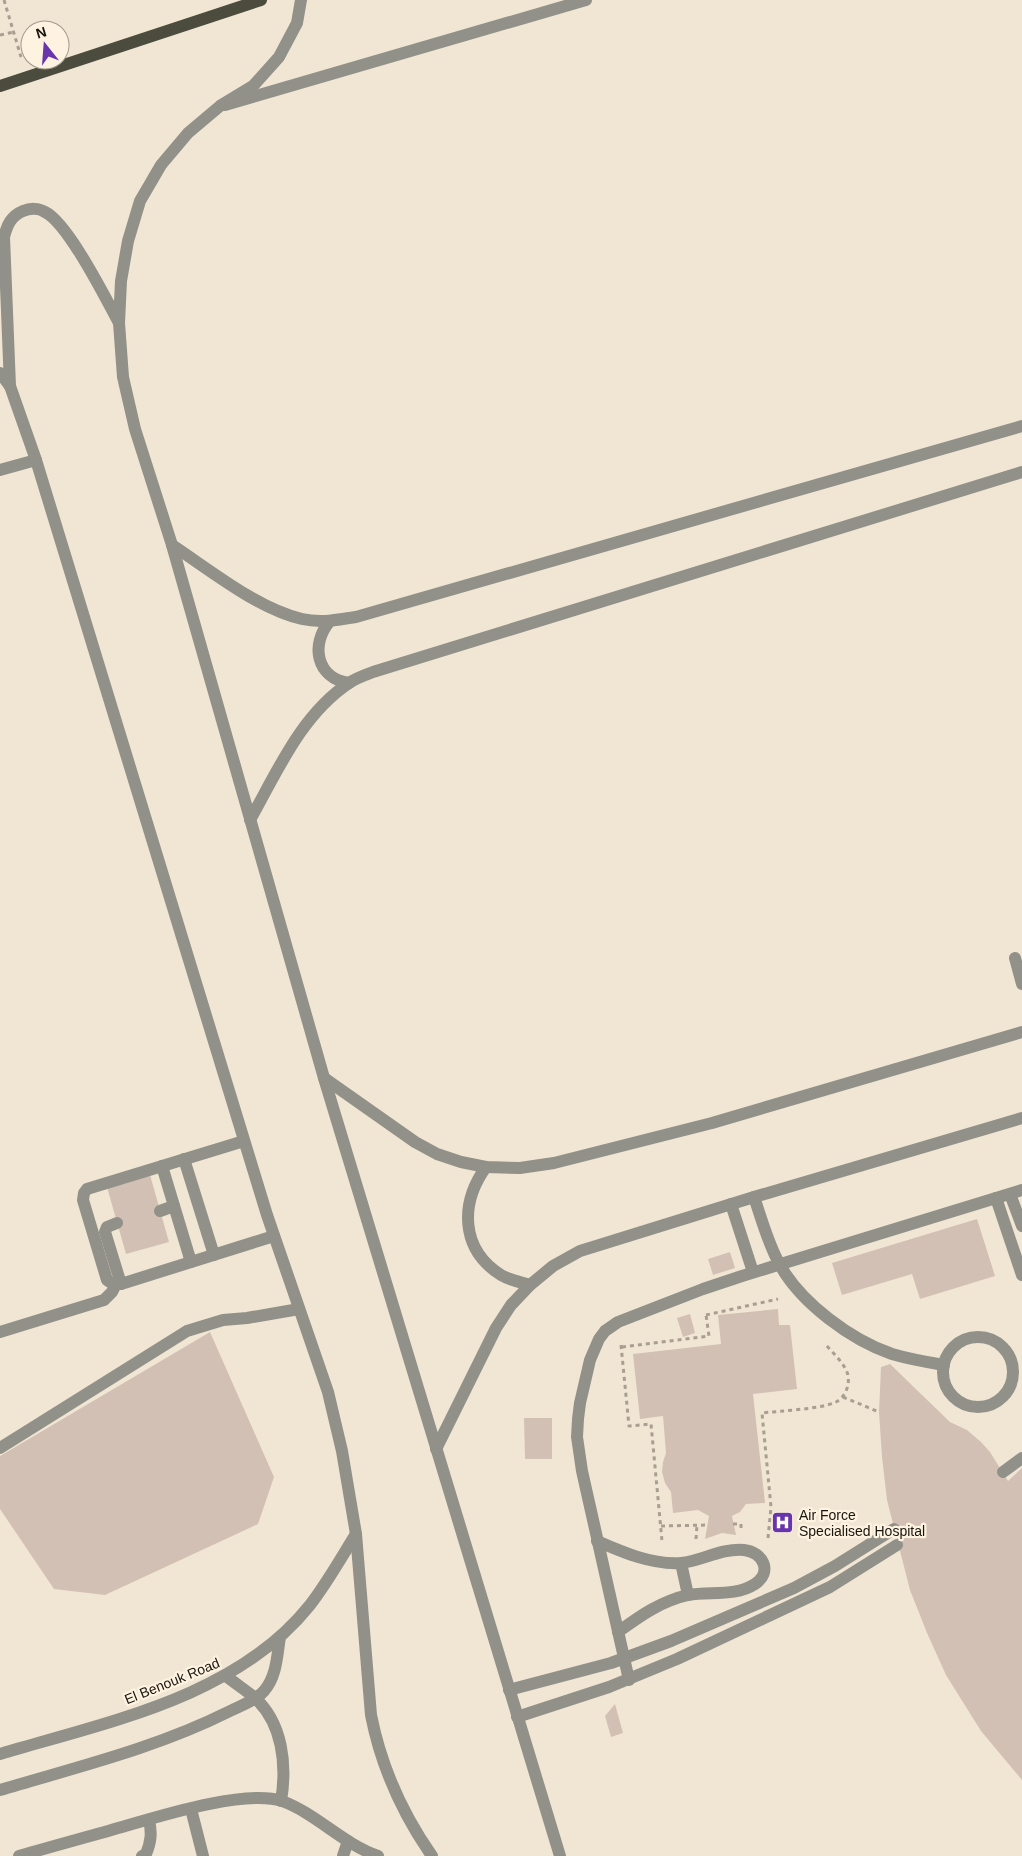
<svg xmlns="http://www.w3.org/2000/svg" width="1022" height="1856" font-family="Arial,sans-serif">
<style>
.building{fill:#d3c0b4}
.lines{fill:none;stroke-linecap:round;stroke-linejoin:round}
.path{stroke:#a89f91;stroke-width:3;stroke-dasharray:4 4;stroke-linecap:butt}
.service{stroke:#919189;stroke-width:12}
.minor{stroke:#919189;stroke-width:12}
.tertiary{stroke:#919189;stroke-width:12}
.primary{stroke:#4b4c3e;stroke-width:12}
.labels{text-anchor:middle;stroke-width:4.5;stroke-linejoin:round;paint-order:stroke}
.poi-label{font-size:14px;fill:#19160f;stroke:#fef3e1;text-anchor:start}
.street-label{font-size:14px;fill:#19160f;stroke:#fef3e1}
</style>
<rect width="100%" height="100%" fill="#f1e6d4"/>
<g class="building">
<polygon points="150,1175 169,1242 126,1254 107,1187"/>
<polygon points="977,1219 995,1276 920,1299 912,1274 842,1295 832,1263"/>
<polygon points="730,1252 735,1268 713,1275 708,1259"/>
<polygon points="778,1309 779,1325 790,1325 797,1389 753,1394 765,1503 746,1504 740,1512 732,1516 736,1535 722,1533 705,1539 709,1516 698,1510 673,1513 671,1492 665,1483 662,1472 663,1462 666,1453 663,1416 640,1419 633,1354 721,1344 718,1315"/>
<polygon points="690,1314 695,1333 683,1337 677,1318"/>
<polygon points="210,1332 274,1477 258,1524 105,1595 54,1589 0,1509 0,1456"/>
<polygon points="890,1364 950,1422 967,1430 981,1442 990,1452 1008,1481 1022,1468 1022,1780 981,1731 946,1675 927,1633 910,1590 887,1500 882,1457 879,1412 881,1367"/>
<polygon points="524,1418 552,1418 552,1459 525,1459"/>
<polygon points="615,1704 623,1733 611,1737 605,1716"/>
</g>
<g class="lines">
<g class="path">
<polyline points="4,0 21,57"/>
<polyline points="0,35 14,32"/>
<polyline points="706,1315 778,1299"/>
<polyline points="621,1345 629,1426 651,1424 662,1541"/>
<polyline points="622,1347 709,1336 706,1315"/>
<polyline points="843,1397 879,1412"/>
<polyline points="733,1524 741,1524 741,1529"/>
<polyline points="661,1526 707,1525"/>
<path d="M768,1538L771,1507L762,1413C779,1411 822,1409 836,1402C846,1397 851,1383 847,1372C843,1362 832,1352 825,1344"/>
<polyline points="696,1539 697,1525"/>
</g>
<g class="service">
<polyline points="225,105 586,0"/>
<polyline points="0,470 36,460"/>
<polyline points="1015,958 1022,984"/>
<polyline points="244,1141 87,1189 84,1193 83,1200 107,1280 113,1284 121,1284 274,1236"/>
<polyline points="184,1159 214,1255"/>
<polyline points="162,1166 191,1262"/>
<polyline points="1010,1194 1022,1226"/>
<path d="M754,1197C762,1220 768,1244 780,1265C801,1303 851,1340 892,1354C909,1359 926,1362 944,1365"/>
<polyline points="996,1198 1022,1275"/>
<polyline points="731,1204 753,1272"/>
<polyline points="160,1211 174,1206"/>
<polyline points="117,1223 107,1227 105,1232 121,1284"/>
<circle cx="978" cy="1372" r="35"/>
<polyline points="0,1448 187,1331 223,1320 247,1318 299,1309"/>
<polyline points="1003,1472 1022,1458"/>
<path d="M597,1541C622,1552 652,1565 681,1563C702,1561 721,1548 744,1550C763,1552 773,1572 755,1584C735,1597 711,1591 688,1595C661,1601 640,1616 618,1632"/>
<polyline points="681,1563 688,1595"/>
<polyline points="629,1680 582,1471 577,1437 578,1419 580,1403 590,1360 599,1339 605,1331 618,1322 703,1289 742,1276 1022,1190"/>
<polyline points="509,1690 611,1663 671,1641 794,1588 835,1566 894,1529"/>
<polyline points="517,1717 609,1687 677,1659 830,1587 897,1545"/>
<path d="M0,1790C77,1767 156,1748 228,1712C240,1706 255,1701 264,1691C277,1676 277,1655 280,1637"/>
<polyline points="191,1809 203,1856"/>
<path d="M142,1856L146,1854C151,1842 152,1833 149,1820"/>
<polyline points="343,1856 348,1841"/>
</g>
<polyline class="minor" points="0,1332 104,1300 112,1292 116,1284"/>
<g class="tertiary">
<polyline points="301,0 297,23 279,57 253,86 220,106 188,133 161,165 140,201 128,241 121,281 119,323 123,377 135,429 172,545 324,1078 560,1856"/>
<path d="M0,373L10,386L36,460L267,1215L328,1392L342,1451L356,1534L371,1715C381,1766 402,1813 432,1856"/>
<path d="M10,386L4,237C7,225 11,216 23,211C30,208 39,208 45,212C68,223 106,299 119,323"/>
<path d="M172,545C210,570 258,609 302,619C320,623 338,620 356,617L1022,426"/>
<path d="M330,621C310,644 316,678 349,683"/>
<path d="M250,820C277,772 301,715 349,683C356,678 365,675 373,672L1022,472"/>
<polyline points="324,1078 415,1142 437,1154 461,1162 486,1167 520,1168 554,1163 712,1123 1022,1032"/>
<path d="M486,1167C460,1203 460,1249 501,1275C509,1280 520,1282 530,1285"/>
<polyline points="436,1449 496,1328 511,1305 530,1285 553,1266 580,1251 754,1197 1022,1118"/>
<path d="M226,1676C235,1683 245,1690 254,1697C283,1723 287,1765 281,1801"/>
<path d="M0,1754C107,1722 237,1697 310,1605C327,1583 341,1558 356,1534"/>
<path d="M19,1856C53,1846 87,1837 122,1827C160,1816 245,1789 282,1801C317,1814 343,1844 378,1856"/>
</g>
<polyline class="primary" points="0,86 261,0"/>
</g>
<defs>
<symbol id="hospital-square" viewBox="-11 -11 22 22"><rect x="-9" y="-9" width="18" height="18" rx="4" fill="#6935ac" stroke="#fef3e1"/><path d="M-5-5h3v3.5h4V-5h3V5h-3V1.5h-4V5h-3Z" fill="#fff"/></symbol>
</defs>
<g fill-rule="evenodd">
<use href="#hospital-square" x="770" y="1510" width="25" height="25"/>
</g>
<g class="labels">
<g class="poi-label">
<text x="799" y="1520">Air Force<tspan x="799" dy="16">Specialised Hospital</tspan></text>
</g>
<g class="street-label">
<text transform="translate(172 1681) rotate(-22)" y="5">El Benouk Road</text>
</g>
</g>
<g transform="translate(45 45) rotate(343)"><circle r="24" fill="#fef3e1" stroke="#a29b8d"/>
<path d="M0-4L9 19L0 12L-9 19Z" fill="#6935ac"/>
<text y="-8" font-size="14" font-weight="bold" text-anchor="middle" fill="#19160f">N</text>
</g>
</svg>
